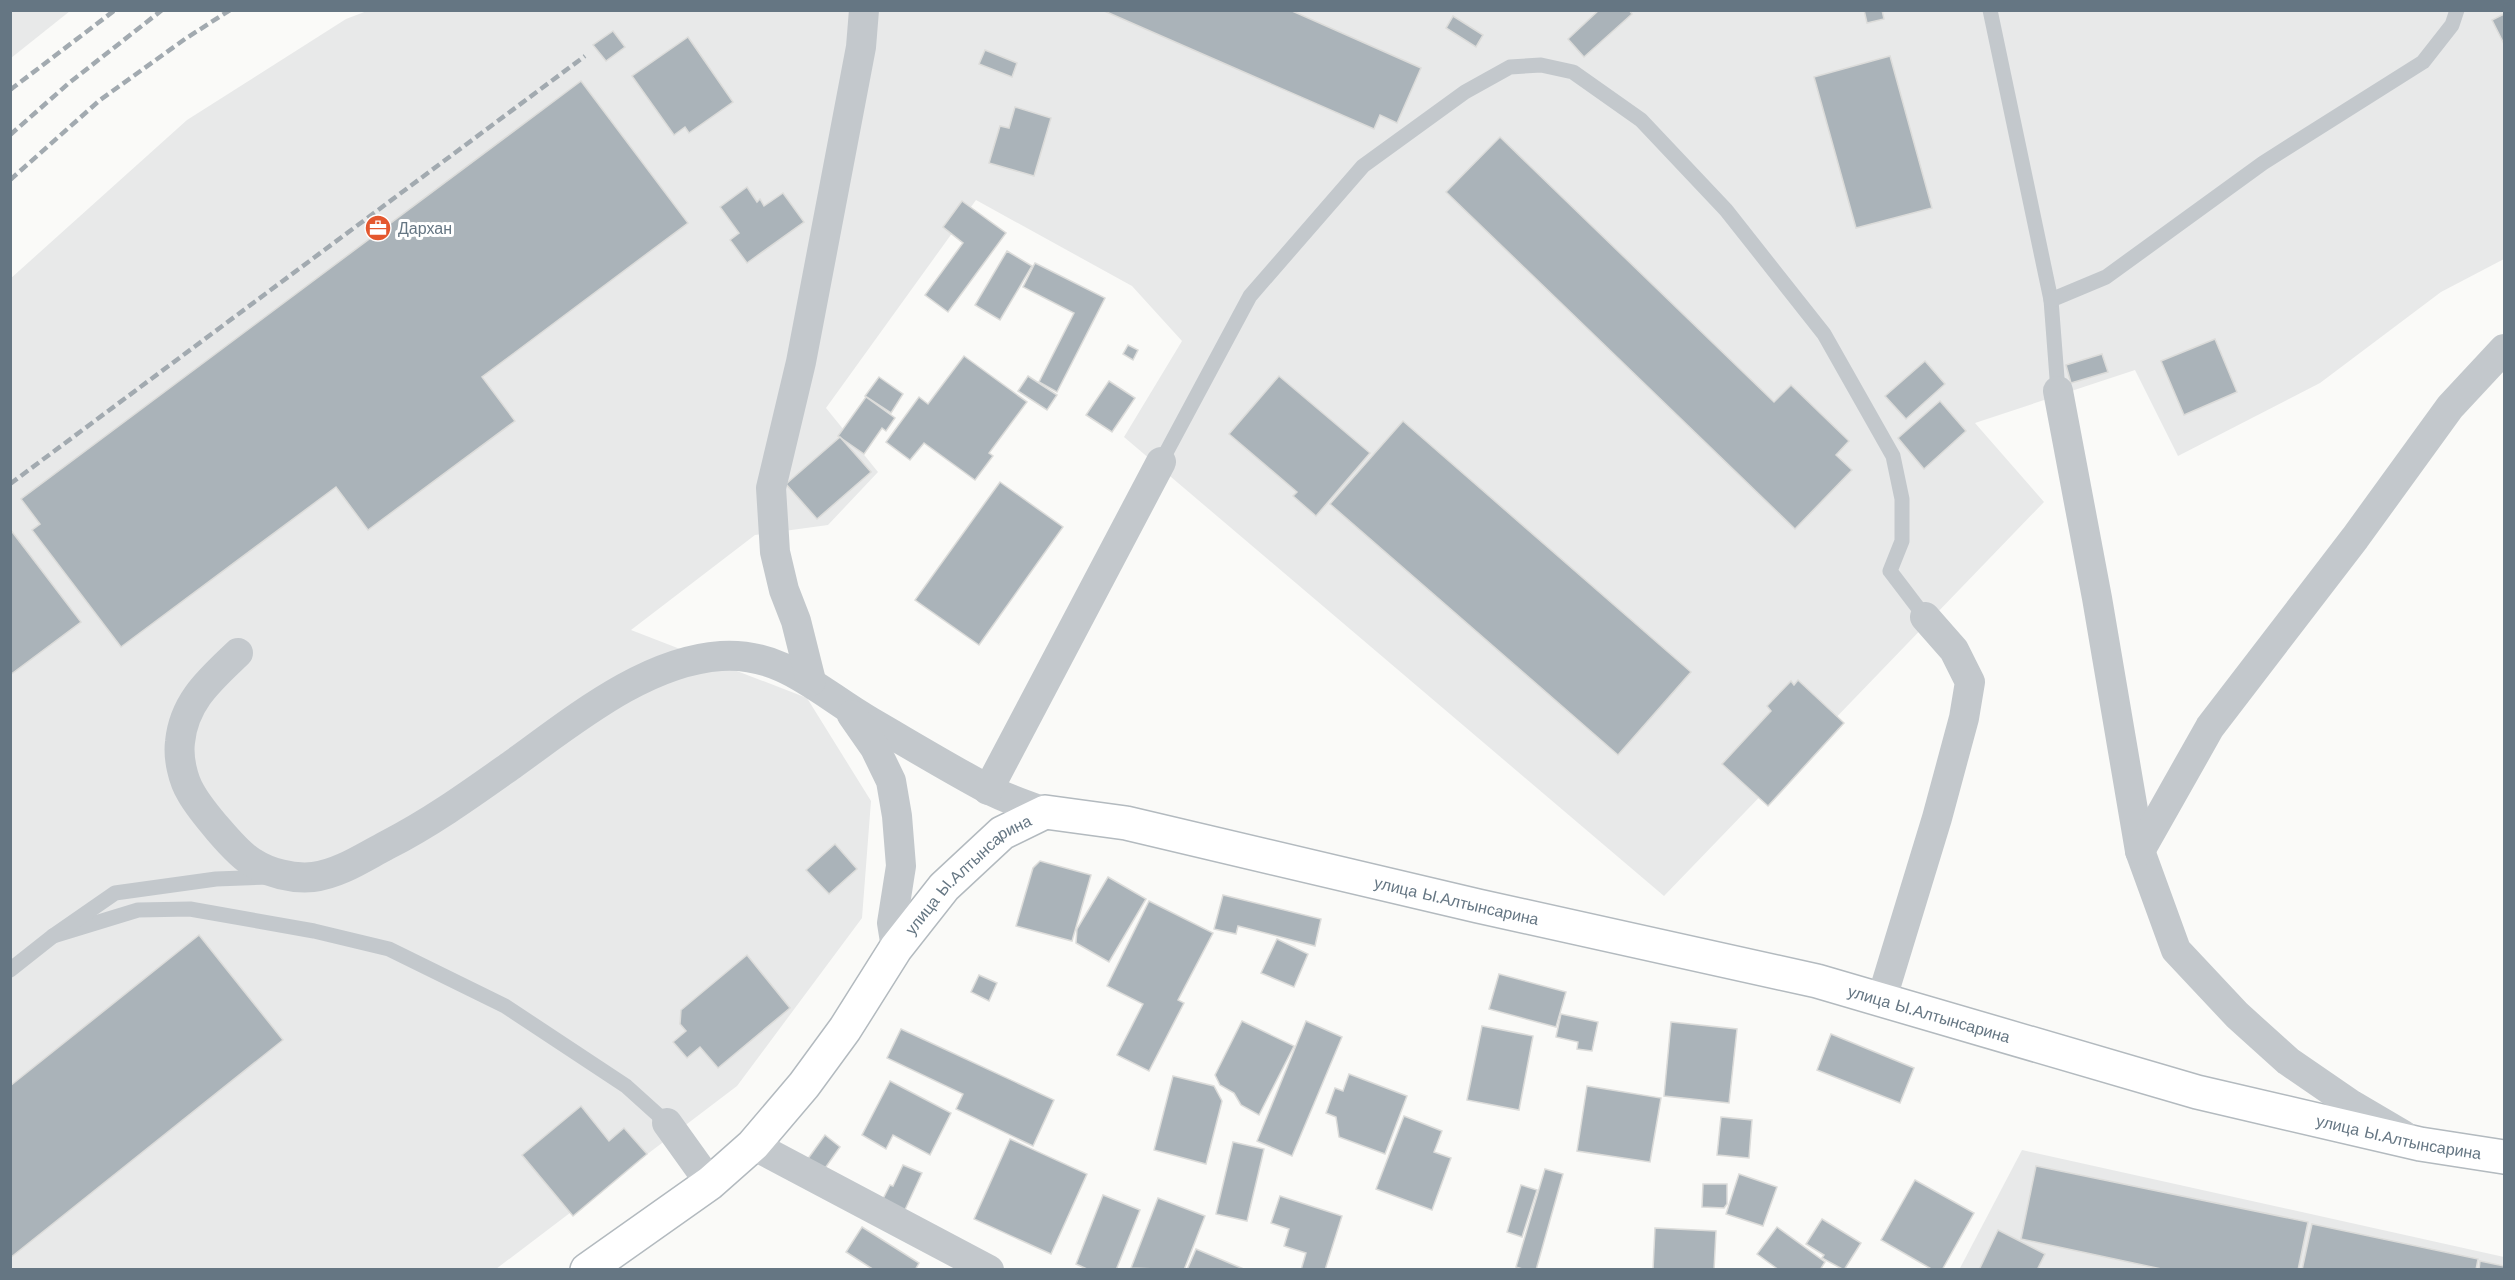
<svg xmlns="http://www.w3.org/2000/svg" width="2515" height="1280" font-family="'Work Sans',sans-serif">
<style>
.built{fill:#e8e9e9}
.building{fill:#aab3b9;stroke:#dcdcda;stroke-width:1.5}
.lines{fill:none;stroke-linecap:round;stroke-linejoin:round}
.secondary-casing{stroke:#b3babf;stroke-width:36}
.lane{stroke:#c3c8cc;stroke-width:15}
.street{stroke:#c3c8cc;stroke-width:30}
.secondary{stroke:#fff;stroke-width:33}
.rail{stroke:#a2aab0;stroke-width:4.5;stroke-dasharray:9 4.5;stroke-linecap:butt}
.labels{text-anchor:middle;stroke-width:6;stroke-linejoin:round;paint-order:stroke}
.poi-label{font-size:16px;fill:#657683;stroke:#fff;text-anchor:start}
.street-label{font-size:16px;fill:#657683;stroke:#fff}
</style>
<rect width="100%" height="100%" fill="#fafaf8"/>
<g class="built">
<polygon points="11,10 70,10 70,11 11,58"/>
<polygon points="367,11 2504,11 2504,259 2441,292 2320,383 2178,456 2135,370 1975,423 2044,502 1664,896 1124,437 1182,341 1132,286 976,200 826,408 878,472 828,525 755,535 631,630 807,698 871,801 862,918 737,1086 496,1269 11,1269 10,279 187,120 346,19"/>
<polygon points="2022,1150 2504,1257 2504,1270 1959,1270"/>
</g>
<g class="building">
<polygon points="1102,10 1290,10 1421,68 1397,123 1380,115 1374,129"/>
<polygon points="1599,10 1629,10 1632,14 1584,57 1568,39"/>
<polygon points="1864,10 1882,10 1884,19 1867,23"/>
<polygon points="2504,14 2504,44 2492,20"/>
<polygon points="1453,16 1483,35 1476,47 1446,28"/>
<polygon points="613,31 625,47 606,61 593,45"/>
<polygon points="688,37 733,102 689,133 685,127 674,135 632,76"/>
<polygon points="985,50 1017,63 1012,77 979,64"/>
<polygon points="1890,56 1932,208 1856,228 1814,77"/>
<polygon points="581,81 688,223 482,377 515,421 368,530 336,487 121,647 32,530 40,524 21,499"/>
<polygon points="1015,107 1051,118 1034,176 989,163 1000,126 1009,128"/>
<polygon points="1500,137 1774,402 1791,385 1849,441 1836,455 1852,470 1795,529 1446,192"/>
<polygon points="747,187 757,202 760,199 764,206 783,193 804,222 747,263 730,240 739,233 720,207"/>
<polygon points="962,201 1006,233 948,312 925,295 963,243 943,227"/>
<polygon points="1007,251 1032,266 1000,320 975,305"/>
<polygon points="1035,263 1105,298 1057,392 1039,382 1074,313 1023,287"/>
<polygon points="2215,339 2237,392 2184,415 2161,361"/>
<polygon points="1128,345 1138,350 1133,360 1123,354"/>
<polygon points="2102,354 2108,372 2071,383 2066,365"/>
<polygon points="964,356 1027,402 989,453 993,456 975,480 924,443 910,460 886,442 919,397 928,404"/>
<polygon points="1925,361 1945,384 1906,419 1885,396"/>
<polygon points="1028,376 1057,395 1047,410 1018,391"/>
<polygon points="1279,376 1370,453 1316,516 1293,496 1297,492 1229,434"/>
<polygon points="879,377 903,394 891,413 865,396"/>
<polygon points="1109,381 1135,398 1112,432 1086,415"/>
<polygon points="866,397 895,418 886,431 882,428 864,454 838,436"/>
<polygon points="1940,401 1966,431 1924,469 1898,438"/>
<polygon points="1403,421 1691,672 1618,755 1330,504"/>
<polygon points="840,437 871,472 817,519 786,484"/>
<polygon points="1000,482 1063,527 979,645 915,600"/>
<polygon points="10,529 81,622 10,675"/>
<polygon points="1798,680 1844,723 1768,806 1722,764 1771,711 1767,706 1791,681 1794,685"/>
<polygon points="835,844 857,869 829,894 806,870"/>
<polygon points="1040,861 1091,875 1072,941 1016,926 1033,868"/>
<polygon points="1108,877 1146,899 1109,962 1076,943 1077,929"/>
<polygon points="1223,895 1321,919 1315,946 1238,926 1236,934 1214,929"/>
<polygon points="1149,901 1213,933 1178,1000 1184,1003 1149,1071 1117,1055 1143,1004 1107,986"/>
<polygon points="199,935 283,1040 10,1258 10,1086"/>
<polygon points="1277,939 1308,954 1294,987 1261,973"/>
<polygon points="747,955 790,1008 718,1068 700,1047 687,1058 673,1042 686,1031 680,1024 681,1010"/>
<polygon points="1499,974 1566,992 1556,1027 1489,1009"/>
<polygon points="979,975 997,983 989,1001 971,992"/>
<polygon points="1561,1014 1598,1022 1592,1051 1577,1049 1578,1042 1556,1037"/>
<polygon points="1242,1021 1294,1046 1259,1115 1241,1105 1234,1093 1220,1085 1215,1075"/>
<polygon points="1306,1021 1342,1037 1292,1156 1257,1141"/>
<polygon points="1671,1022 1737,1029 1729,1103 1664,1096"/>
<polygon points="1482,1026 1533,1036 1519,1110 1467,1100"/>
<polygon points="901,1029 1054,1100 1033,1146 956,1109 963,1094 887,1058"/>
<polygon points="1831,1034 1914,1068 1900,1103 1817,1070"/>
<polygon points="1349,1074 1407,1096 1385,1154 1339,1137 1336,1117 1326,1113 1335,1088 1343,1091"/>
<polygon points="1173,1076 1214,1086 1222,1101 1206,1164 1154,1150"/>
<polygon points="890,1081 951,1113 930,1155 893,1135 886,1149 862,1135"/>
<polygon points="1587,1086 1661,1098 1650,1162 1577,1151"/>
<polygon points="581,1106 609,1141 624,1128 647,1154 573,1216 522,1155"/>
<polygon points="1404,1116 1442,1131 1434,1152 1451,1158 1432,1210 1376,1189"/>
<polygon points="1721,1117 1752,1120 1749,1158 1717,1155"/>
<polygon points="825,1135 840,1147 823,1171 807,1160"/>
<polygon points="1010,1139 1087,1174 1051,1254 974,1219"/>
<polygon points="1233,1142 1264,1149 1247,1221 1216,1214"/>
<polygon points="903,1165 922,1173 903,1214 881,1203 890,1185 893,1186"/>
<polygon points="2036,1166 2308,1222 2298,1270 2166,1270 2021,1239"/>
<polygon points="1545,1169 1563,1174 1536,1270 1526,1270 1516,1267"/>
<polygon points="1739,1174 1777,1187 1763,1226 1726,1214"/>
<polygon points="1915,1180 1974,1213 1942,1270 1933,1270 1881,1240"/>
<polygon points="1703,1184 1727,1184 1727,1204 1724,1208 1702,1207"/>
<polygon points="1521,1185 1537,1190 1522,1237 1507,1232"/>
<polygon points="1103,1195 1140,1210 1116,1270 1089,1270 1076,1264"/>
<polygon points="1280,1196 1342,1216 1325,1270 1301,1270 1306,1253 1284,1246 1289,1229 1271,1223"/>
<polygon points="1158,1198 1205,1216 1184,1270 1131,1268"/>
<polygon points="1822,1219 1861,1243 1844,1270 1822,1258 1824,1255 1806,1244"/>
<polygon points="2312,1224 2478,1259 2476,1270 2302,1270"/>
<polygon points="862,1227 919,1263 915,1270 874,1270 846,1252"/>
<polygon points="1777,1227 1825,1262 1820,1270 1779,1270 1757,1254"/>
<polygon points="1655,1228 1716,1231 1714,1270 1653,1270"/>
<polygon points="1998,1230 2045,1254 2037,1270 1979,1270"/>
<polygon points="1196,1249 1246,1270 1187,1270"/>
<polygon points="2480,1261 2504,1266 2504,1270 2479,1270"/>
</g>
<g class="lines">
<defs>
<g id="secondary">
<path id="s1" d="M587,1270L710,1183L753,1145L804,1085L845,1029L896,948L944,887L1002,833L1045,812L1126,823L1478,906L1817,981L2197,1092L2420,1144L2504,1157"/>
</g>
</defs>
<use href="#secondary" class="secondary-casing"/>
<g class="lane">
<polyline points="1990,10 2051,300 2058,391"/>
<polyline points="2051,300 2106,277 2263,163 2423,62 2452,25 2457,10"/>
<polyline points="1161,462 1250,296 1363,166 1465,92 1510,67 1541,65 1573,72 1641,120 1726,210 1824,334 1893,456 1902,499 1902,541 1890,571 1925,617"/>
<polyline points="53,936 138,910 190,909 314,931 389,949 505,1006 626,1086 667,1123"/>
<polyline points="10,970 53,936 115,893 216,879 269,877"/>
</g>
<g class="street">
<polyline points="2058,391 2097,598 2140,851 2176,950 2237,1015 2288,1061 2352,1105 2403,1135"/>
<path d="M238,653C211,679 184,701 180,742C178,758 183,780 191,793C200,809 236,853 252,862C269,873 292,879 313,877C339,874 364,857 387,845C432,822 472,793 513,764C573,721 645,661 721,656C784,652 820,693 871,722C909,744 947,767 986,788C1004,798 1025,805 1045,812"/>
<polyline points="811,681 796,621 784,590 775,552 771,488 801,362 861,47 864,10"/>
<polyline points="852,715 875,748 891,781 897,816 901,866 892,923 896,948"/>
<polyline points="988,790 1161,462"/>
<polyline points="2140,851 2210,727 2355,538 2450,407 2504,349"/>
<polyline points="1882,998 1937,818 1964,718 1970,682 1954,650 1925,617"/>
<polyline points="667,1123 710,1183"/>
<polyline points="753,1145 989,1270"/>
</g>
<use href="#secondary" class="secondary"/>
<g class="rail">
<polyline points="10,90 115,10"/>
<polyline points="10,135 69,83 162,10"/>
<polyline points="10,180 100,100 185,39 230,10"/>
<polyline points="10,484 585,56"/>
</g>
</g>
<defs>
<symbol id="office-disc" viewBox="-11 -11 22 22"><circle r="9.5" fill="#e4572e" stroke="#fff"/><path d="M-6-3h4V-5.5h4V-3h4V5H-6ZM-1-4.5V-3h2v-1.5ZM-6 0V1H6V0Z" fill="#fff"/></symbol>
</defs>
<g fill-rule="evenodd">
<use href="#office-disc" x="363" y="213" width="30" height="30"/>
</g>
<g class="labels">
<g class="poi-label">
<text x="398" y="234">Дархан</text>
</g>
<g class="street-label">
<text dy="6" stroke="none"><textPath href="#s1" startOffset="556">улица Ы.Алтынсарина</textPath></text>
<text dy="6" stroke="none"><textPath href="#s1" startOffset="1078">улица Ы.Алтынсарина</textPath></text>
<text dy="6" stroke="none"><textPath href="#s1" startOffset="1564">улица Ы.Алтынсарина</textPath></text>
<text dy="6" stroke="none"><textPath href="#s1" startOffset="2050">улица Ы.Алтынсарина</textPath></text>
</g>
</g>
<rect width="2515" height="1280" fill="none" stroke="#657683" stroke-width="24"/>
</svg>
